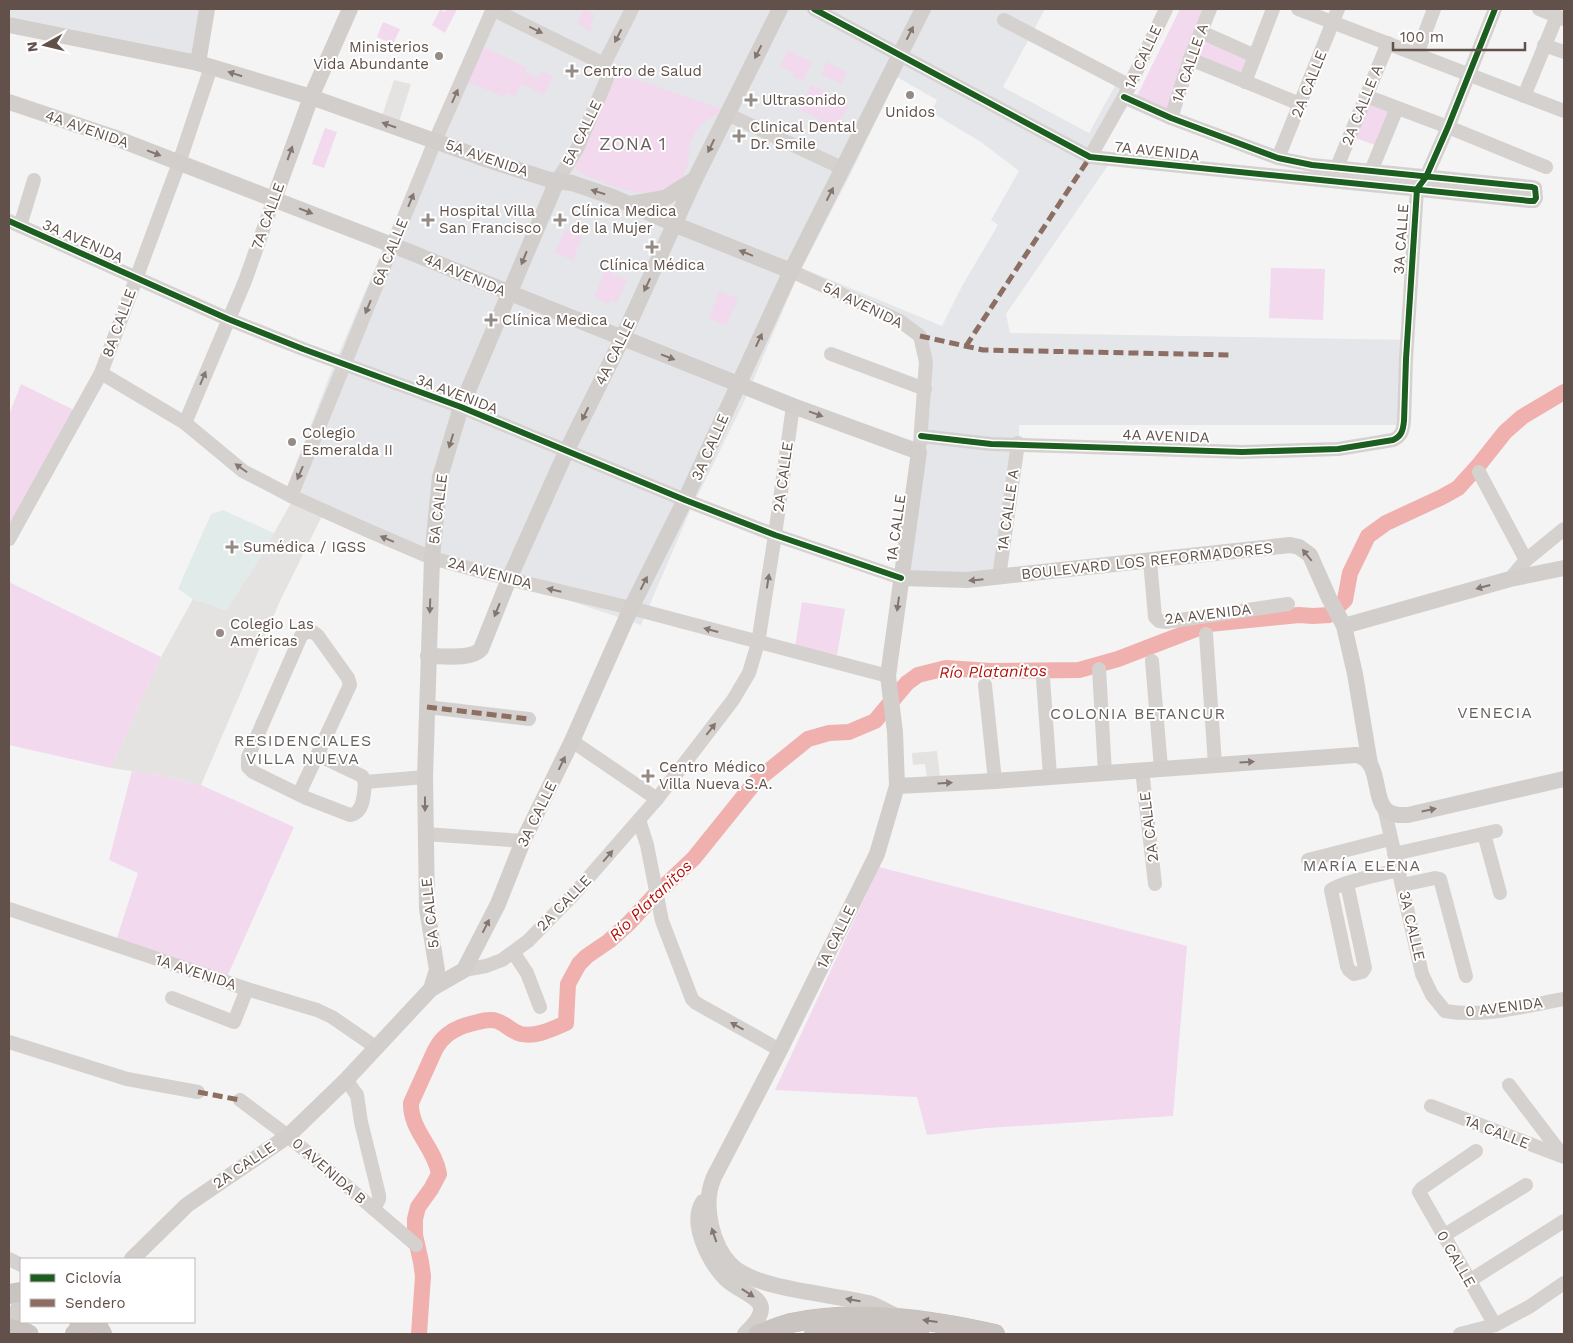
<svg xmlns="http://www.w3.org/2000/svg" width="1573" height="1343" font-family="'Work Sans',sans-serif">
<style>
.commercial{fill:#e4e6e9;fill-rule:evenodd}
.education{fill:#e4e3e2}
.medical{fill:#e1ebe9}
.green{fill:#f2d9ed}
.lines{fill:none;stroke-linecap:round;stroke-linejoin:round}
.river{stroke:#f0b0ad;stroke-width:16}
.highway-casing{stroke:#c3bcb9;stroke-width:20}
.minor{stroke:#d5d1cf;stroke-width:14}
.major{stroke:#d2cecb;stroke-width:16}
.highway{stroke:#cac4c0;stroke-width:19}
.highway-bridge-casing{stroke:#c3bcb9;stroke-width:20;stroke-linecap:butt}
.highway-bridge{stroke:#cac4c0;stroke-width:19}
.quiet{stroke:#8d6e63;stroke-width:5;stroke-dasharray:10 5;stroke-linecap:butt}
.cycleway-casing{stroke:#fff;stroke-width:9}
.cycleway{stroke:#1b5e20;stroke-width:6}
.oneway{fill:#847772}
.oneway2{fill:#837671}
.oneway3{fill:#80746d}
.poi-dot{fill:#948a86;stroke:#fff;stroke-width:2}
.labels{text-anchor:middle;stroke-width:4;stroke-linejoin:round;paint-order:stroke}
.poi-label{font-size:15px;fill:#61514a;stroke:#fff;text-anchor:start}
.street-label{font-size:15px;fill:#61514a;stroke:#fff}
.water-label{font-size:16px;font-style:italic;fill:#b4110a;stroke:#fff}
.neighbourhood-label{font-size:16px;letter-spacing:1px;fill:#68625f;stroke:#fff}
.quarter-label{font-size:18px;letter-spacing:1px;fill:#68625f;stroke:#fff}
</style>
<rect width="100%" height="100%" fill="#f4f4f4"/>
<g class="commercial">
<polygon points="9,9 202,9 193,54 9,17"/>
<path d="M485,9H1045L1003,87L1089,133L1116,84L1130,90L1092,156L1113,158L1006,314L1010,333L1412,340L1407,425H1019V439L998,585L910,575L930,407L912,326L796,280L744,402L690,511L641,625L430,553L286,490L331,372ZM897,77L937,100L931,112L981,142L1019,171L991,220L998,225L962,286L942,326L802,268L851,173Z"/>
</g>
<g class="education">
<polygon points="394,80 411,84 399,122 382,116"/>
<polygon points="291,503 322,516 280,601 201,785 158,775 111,768 161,657 193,599 226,610 258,561"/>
<polygon points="937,751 940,776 927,777 925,764 913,765 912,753"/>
</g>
<polygon class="medical" points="223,510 274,533 258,561 226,610 193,599 178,589 211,514"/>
<g class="green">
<polygon points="447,9 457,9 445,33 432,25 440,10 445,12"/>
<polygon points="584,9 595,15 590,25 593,27 590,31 577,24"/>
<polygon points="1180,9 1209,9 1168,113 1135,100"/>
<polygon points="383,22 400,29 393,44 377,37"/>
<polygon points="1207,38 1250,56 1241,76 1199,58"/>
<polygon points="482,46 527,68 525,72 538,78 542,71 553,76 545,95 521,84 515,96 507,93 505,97 467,82"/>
<polygon points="788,50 812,63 803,81 793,76 794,73 780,66"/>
<polygon points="827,62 847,72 841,84 821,74"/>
<path d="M615,72L724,110C714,117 703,120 696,131C687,143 691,158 685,172C682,179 678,181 672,185C643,204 609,184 580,173L575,168L577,160Z"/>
<polygon points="811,85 849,104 837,128 799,109"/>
<polygon points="1369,104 1393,113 1380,147 1356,138"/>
<polygon points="325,128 337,132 324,168 312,164"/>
<polygon points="565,230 582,237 573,260 555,253"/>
<polygon points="1271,268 1325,269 1323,320 1269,318"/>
<polygon points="605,270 627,280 617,303 611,300 609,304 594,298"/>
<polygon points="719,291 738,298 726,326 709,318"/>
<polygon points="21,384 74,410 9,530 9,415"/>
<polygon points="9,582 161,657 111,768 9,745"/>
<polygon points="802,602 845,609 837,655 795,647"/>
<polygon points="132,771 158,775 201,785 294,827 227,977 175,957 116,941 138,873 109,860"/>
<polygon points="879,867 1187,946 1173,1116 987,1128 927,1135 917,1097 775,1090"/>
</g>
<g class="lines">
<path class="river" d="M419,1334L423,1276L421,1262L415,1235V1219L418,1207L431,1189L439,1174C435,1148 410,1130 411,1103L435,1050C444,1032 460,1026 478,1022C485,1020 491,1019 497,1021C506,1024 512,1032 521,1034C537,1037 552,1029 566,1023L568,984L579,964L587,956L609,941L629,923L654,896L694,858L756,781L808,739L829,733L849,732L875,721L907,683L918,675L946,668L991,671L1079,670L1118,659L1209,624L1299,615L1313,616L1329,615L1345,600L1350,573L1368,536L1386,523L1442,497L1458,488L1478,466L1505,432L1522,417L1564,392"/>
<defs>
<g id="highway">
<polyline points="9,1294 21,1292"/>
<polyline points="95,1322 102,1334"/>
<polyline points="75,1334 79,1331 80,1322"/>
<path d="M758,1334C769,1331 780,1326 791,1323C858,1309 929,1319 995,1334"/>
<path d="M814,1334C849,1328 885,1329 919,1334"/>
</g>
</defs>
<use href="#highway" class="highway-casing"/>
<g class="minor">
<polyline points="492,9 604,64"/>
<polyline points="814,9 1090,157 1530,201 1534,201 1536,198 1535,188 1532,187 1312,165 1278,158 1171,118 1124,97"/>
<polyline points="1298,9 1564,111"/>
<polyline points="1539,9 1564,19"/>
<polyline points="1004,20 1130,86"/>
<polyline points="1201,32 1255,56"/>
<polyline points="1544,45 1564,52"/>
<polyline points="1417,54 1434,9"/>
<polyline points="1190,59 1300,104"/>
<polyline points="1245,82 1273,9"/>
<polyline points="1366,96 1448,127 1546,167"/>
<polyline points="1524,96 1557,16"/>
<polyline points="727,114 842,168"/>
<polyline points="1171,118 1190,59 1210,9"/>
<polyline points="1090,157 1124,97 1166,9"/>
<polyline points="1278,158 1338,9"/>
<polyline points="1337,167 1388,43"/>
<polyline points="1371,171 1397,108"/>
<polyline points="557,181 577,149 606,81 608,74 604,64 632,9"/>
<polyline points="9,221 228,319 303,349 461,407 685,500 775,535 901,578"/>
<polyline points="20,226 34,180"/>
<polyline points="791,271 900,321 920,336 926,362 920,444"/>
<polyline points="831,354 925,389"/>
<polyline points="101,373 185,423 243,471 291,496 369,531 432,558 509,579 631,608 888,676"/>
<polyline points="185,423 245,281 274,199"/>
<path d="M921,436L991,444L1242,452L1338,449L1393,440C1402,436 1403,430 1404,421L1406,359L1417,189L1426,177L1448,127L1495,9"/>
<polyline points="1479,472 1526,560"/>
<polyline points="291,496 435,141 493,9"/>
<polyline points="9,539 101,373 179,163 211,67"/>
<polyline points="1150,561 1155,617 1159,621 1166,622 1288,604"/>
<polyline points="999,577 1018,443"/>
<polyline points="1510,579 1526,560 1564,529"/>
<polyline points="1206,634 1215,764"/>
<polyline points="1152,661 1161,768"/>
<polyline points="1099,669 1105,773"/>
<polyline points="1043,678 1050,776"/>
<polyline points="985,685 995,781"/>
<polyline points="427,707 529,719"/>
<polyline points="572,741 657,799"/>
<polyline points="318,755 362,776 365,782"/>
<polyline points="1142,770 1155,884"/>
<polyline points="365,782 425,777"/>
<path d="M299,794L350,685L348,678L318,636L313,632H306L301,636L248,757V767L253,772L306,798L350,815C364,813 364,794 365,782"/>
<path d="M1384,807L1422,974L1432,995L1445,1011C1484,1018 1525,1006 1564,999"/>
<polyline points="639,820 647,845 662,921 692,999 696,1003 780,1050"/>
<polyline points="425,834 523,841"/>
<polyline points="1484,834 1500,893"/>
<polyline points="1394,854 1496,831"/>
<polyline points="1308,860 1390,839"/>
<path d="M1347,884L1365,968L1362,972L1354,974L1349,970L1347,966L1331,890C1341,882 1383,874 1398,870"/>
<polyline points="1402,885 1435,878 1440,879 1466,976"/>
<polyline points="9,909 247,989 317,1010 332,1017 377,1048"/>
<polyline points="513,952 527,973 540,1007"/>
<polyline points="464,970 486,966 502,960 528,941 574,894 657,799 733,700 749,673 758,643 775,535 793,406"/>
<polyline points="172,998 234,1022 247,989"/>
<polyline points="9,1042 127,1079 198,1092"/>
<polyline points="346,1080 357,1095 361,1122 379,1195 379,1199 374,1209"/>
<polyline points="1509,1085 1563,1156"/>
<polyline points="240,1100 288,1136 416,1245"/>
<polyline points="1431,1106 1564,1157"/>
<polyline points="1476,1151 1422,1188 1419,1192 1495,1325"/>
<polyline points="1443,1236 1526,1185"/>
<polyline points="9,1259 21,1265"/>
<polyline points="1469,1281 1564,1221"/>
<polyline points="1460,1334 1495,1325 1529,1307 1564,1283"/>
</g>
<g class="major">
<polyline points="9,25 198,63 311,97 488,160 550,180 572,183 613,197 681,227 791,271"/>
<polyline points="198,63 207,9"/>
<path d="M9,102L113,137L410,252L510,293L793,406L919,452L888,676L895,732L897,786L877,854L780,1050L714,1177C707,1193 707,1208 711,1225C714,1239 721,1255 732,1266C758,1290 833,1294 868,1303C878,1306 887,1312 896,1316"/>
<polyline points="274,199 311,97 350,9"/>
<polyline points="630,204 665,198 695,179"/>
<polyline points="901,578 967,580 1290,545 1299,547 1310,555 1329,598 1344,626 1355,674 1370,764"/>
<polyline points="1344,626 1510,579 1564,568"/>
<path d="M428,656C442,656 472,660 481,649L509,579L566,452L622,339L695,179L780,9"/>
<path d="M897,786L995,781L1356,755C1383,759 1371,802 1389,812C1395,816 1402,815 1408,815L1564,779"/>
<polyline points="431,989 437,970 427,909 425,777 432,558 440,477 461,407 557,181"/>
<path d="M703,1202C689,1224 710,1263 726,1279C746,1298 782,1298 745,1334"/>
<polyline points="132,1259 187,1205 288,1136 346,1080 431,989 464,970 498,904 523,841 572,741 631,608 685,500 791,271 923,9"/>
<polyline points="11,1334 16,1313 21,1302"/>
</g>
<use href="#highway" class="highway"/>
<defs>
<polyline id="highway-bridge" points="9,1329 29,1334"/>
</defs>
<use href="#highway-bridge" class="highway-bridge-casing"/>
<use href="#highway-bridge" class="highway-bridge"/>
<g class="quiet">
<polyline points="920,336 983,350 1233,355"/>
<polyline points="966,346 1090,157"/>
<polyline points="427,707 529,719"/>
<polyline points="198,1092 240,1100"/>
</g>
<defs>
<g id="cycleway">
<polyline points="814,9 1090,157 1530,201 1534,201 1536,198 1535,188 1532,187 1312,165 1278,158 1171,118 1124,97"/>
<polyline points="9,221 228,319 303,349 461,407 685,500 775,535 901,578"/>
<path d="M921,436L991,444L1242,452L1338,449L1393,440C1402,436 1403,430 1404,421L1406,359L1417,189L1426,177L1448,127L1495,9"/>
</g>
</defs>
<use href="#cycleway" class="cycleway-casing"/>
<use href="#cycleway" class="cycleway"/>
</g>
<defs><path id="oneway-solid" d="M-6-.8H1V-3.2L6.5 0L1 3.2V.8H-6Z" transform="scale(1.25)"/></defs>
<g class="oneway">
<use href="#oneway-solid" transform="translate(536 30) rotate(26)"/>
<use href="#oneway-solid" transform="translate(618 36) rotate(117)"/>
<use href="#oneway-solid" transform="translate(455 96) rotate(-66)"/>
<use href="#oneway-solid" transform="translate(411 200) rotate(-68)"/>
<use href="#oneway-solid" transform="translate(368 307) rotate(112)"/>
<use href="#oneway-solid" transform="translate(203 378) rotate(-67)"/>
<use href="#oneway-solid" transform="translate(241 468) rotate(-145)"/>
<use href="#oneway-solid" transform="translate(300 473) rotate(113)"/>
<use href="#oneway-solid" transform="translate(387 539) rotate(-157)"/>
<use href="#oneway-solid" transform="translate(768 581) rotate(-81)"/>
<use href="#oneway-solid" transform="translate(554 590) rotate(-167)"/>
<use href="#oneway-solid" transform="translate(711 630) rotate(-165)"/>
<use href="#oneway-solid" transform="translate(711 729) rotate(-52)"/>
<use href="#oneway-solid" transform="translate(608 856) rotate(-49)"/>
<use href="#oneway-solid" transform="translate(737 1026) rotate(-151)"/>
</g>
<g class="oneway2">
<use href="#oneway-solid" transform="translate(910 33) rotate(-63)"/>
<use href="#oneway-solid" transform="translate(758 52) rotate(117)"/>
<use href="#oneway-solid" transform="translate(235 74) rotate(-163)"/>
<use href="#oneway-solid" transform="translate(389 125) rotate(-161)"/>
<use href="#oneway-solid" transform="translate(711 146) rotate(116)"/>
<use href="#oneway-solid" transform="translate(154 153) rotate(21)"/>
<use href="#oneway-solid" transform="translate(290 153) rotate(-70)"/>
<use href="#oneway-solid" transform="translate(598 192) rotate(-162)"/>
<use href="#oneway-solid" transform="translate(830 194) rotate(-63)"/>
<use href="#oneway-solid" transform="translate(306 211) rotate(21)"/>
<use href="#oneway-solid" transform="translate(746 253) rotate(-158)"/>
<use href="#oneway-solid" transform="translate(524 258) rotate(112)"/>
<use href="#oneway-solid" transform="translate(647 285) rotate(115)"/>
<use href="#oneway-solid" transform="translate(759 340) rotate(-65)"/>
<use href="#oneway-solid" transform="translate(668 357) rotate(21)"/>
<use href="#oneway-solid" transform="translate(585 414) rotate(116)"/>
<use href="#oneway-solid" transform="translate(816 414) rotate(20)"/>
<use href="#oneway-solid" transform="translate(451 441) rotate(107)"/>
<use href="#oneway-solid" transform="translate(1307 555) rotate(-129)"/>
<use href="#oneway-solid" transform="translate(976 580) rotate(174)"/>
<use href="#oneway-solid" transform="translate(644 583) rotate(-63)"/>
<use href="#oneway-solid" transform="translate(1483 587) rotate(165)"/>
<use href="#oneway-solid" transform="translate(898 604) rotate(98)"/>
<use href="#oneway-solid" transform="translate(430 606) rotate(92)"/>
<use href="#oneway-solid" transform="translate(497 610) rotate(112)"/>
<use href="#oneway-solid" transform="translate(1247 762) rotate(-3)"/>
<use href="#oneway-solid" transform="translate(562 763) rotate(-64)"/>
<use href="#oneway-solid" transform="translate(945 783) rotate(-3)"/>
<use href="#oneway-solid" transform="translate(425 804) rotate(90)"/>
<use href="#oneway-solid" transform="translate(1429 810) rotate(-12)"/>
<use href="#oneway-solid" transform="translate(486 926) rotate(-63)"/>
<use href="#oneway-solid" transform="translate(714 1235) rotate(-109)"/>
<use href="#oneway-solid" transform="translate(748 1293) rotate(33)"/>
<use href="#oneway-solid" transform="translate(853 1300) rotate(-170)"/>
</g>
<use class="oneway3" href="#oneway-solid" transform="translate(930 1321) rotate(-172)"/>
<g class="poi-dot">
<circle cx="439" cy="56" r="5"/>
<path d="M569.5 63.5h5v5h5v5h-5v5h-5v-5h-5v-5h5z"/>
<circle cx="910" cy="95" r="5"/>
<path d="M748.5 92.5h5v5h5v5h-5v5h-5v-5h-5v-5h5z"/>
<path d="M736.5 128.5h5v5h5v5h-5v5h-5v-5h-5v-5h5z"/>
<path d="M425.5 212.5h5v5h5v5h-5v5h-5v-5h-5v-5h5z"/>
<path d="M557.5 212.5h5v5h5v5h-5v5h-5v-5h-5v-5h5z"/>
<path d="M649.5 239.5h5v5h5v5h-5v5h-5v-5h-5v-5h5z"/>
<path d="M488.5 312.5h5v5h5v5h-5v5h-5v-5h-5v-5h5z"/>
<circle cx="292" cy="442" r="5"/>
<path d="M229.5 539.5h5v5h5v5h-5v5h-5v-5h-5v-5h5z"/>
<circle cx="220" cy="633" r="5"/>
<path d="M645.5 768.5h5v5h5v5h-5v5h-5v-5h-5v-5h5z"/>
</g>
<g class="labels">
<g class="poi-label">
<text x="429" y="52" text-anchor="end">Ministerios<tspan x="429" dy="17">Vida Abundante</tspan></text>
<text x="583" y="76">Centro de Salud</text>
<text x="762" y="105">Ultrasonido</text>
<text x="910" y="117" text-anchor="middle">Unidos</text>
<text x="750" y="132">Clinical Dental<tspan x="750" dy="17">Dr. Smile</tspan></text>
<text x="439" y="216">Hospital Villa<tspan x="439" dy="17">San Francisco</tspan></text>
<text x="571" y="216">Clínica Medica<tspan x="571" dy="17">de la Mujer</tspan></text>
<text x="652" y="270" text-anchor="middle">Clínica Médica</text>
<text x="502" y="325">Clínica Medica</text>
<text x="302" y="438">Colegio<tspan x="302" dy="17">Esmeralda II</tspan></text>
<text x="243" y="552">Sumédica / IGSS</text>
<text x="230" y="629">Colegio Las<tspan x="230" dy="17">Américas</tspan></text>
<text x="659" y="772">Centro Médico<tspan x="659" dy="17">Villa Nueva S.A.</tspan></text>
</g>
<g class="street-label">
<text transform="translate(1143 57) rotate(-65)" y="5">1A CALLE</text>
<text transform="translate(1190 63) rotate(-71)" y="5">1A CALLE A</text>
<text transform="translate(1309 84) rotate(-68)" y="5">2A CALLE</text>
<text transform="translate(1362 105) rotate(-68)" y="5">2A CALLE A</text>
<text transform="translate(87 129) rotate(19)" y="5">4A AVENIDA</text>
<text transform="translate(582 133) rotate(-64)" y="5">5A CALLE</text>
<text transform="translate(1157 151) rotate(6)" y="5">7A AVENIDA</text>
<text transform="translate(487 158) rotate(19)" y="5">5A AVENIDA</text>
<text transform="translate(268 216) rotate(-70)" y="5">7A CALLE</text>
<text transform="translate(1401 239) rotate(-86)" y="5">3A CALLE</text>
<text transform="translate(83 241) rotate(24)" y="5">3A AVENIDA</text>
<text transform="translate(390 252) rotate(-68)" y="5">6A CALLE</text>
<text transform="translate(465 275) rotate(23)" y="5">4A AVENIDA</text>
<text transform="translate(863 305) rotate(26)" y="5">5A AVENIDA</text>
<text transform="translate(119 323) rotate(-70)" y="5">8A CALLE</text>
<text transform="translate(615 352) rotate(-64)" y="5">4A CALLE</text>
<text transform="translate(457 394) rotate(21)" y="5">3A AVENIDA</text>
<text transform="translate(1166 436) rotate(2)" y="5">4A AVENIDA</text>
<text transform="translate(710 447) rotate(-66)" y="5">3A CALLE</text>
<text transform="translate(783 477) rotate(-82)" y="5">2A CALLE</text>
<text transform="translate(438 509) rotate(-83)" y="5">5A CALLE</text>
<text transform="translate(1008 510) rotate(-82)" y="5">1A CALLE A</text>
<text transform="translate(896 528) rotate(-82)" y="5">1A CALLE</text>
<text transform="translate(1147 561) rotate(-6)" y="5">BOULEVARD LOS REFORMADORES</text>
<text transform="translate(490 573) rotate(15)" y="5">2A AVENIDA</text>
<text transform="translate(1208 614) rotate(-7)" y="5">2A AVENIDA</text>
<text transform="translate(537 814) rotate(-64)" y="5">3A CALLE</text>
<text transform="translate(1149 827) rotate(-97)" y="5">2A CALLE</text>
<text transform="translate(564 903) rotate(-46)" y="5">2A CALLE</text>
<text transform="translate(430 913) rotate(-96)" y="5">5A CALLE</text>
<text transform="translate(1412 926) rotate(77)" y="5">3A CALLE</text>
<text transform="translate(836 937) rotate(-64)" y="5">1A CALLE</text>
<text transform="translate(196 972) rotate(18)" y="5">1A AVENIDA</text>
<text transform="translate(1504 1007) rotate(-7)" y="5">0 AVENIDA</text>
<text transform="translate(1497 1132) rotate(21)" y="5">1A CALLE</text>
<text transform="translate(244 1165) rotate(-34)" y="5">2A CALLE</text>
<text transform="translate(329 1171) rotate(41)" y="5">0 AVENIDA B</text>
<text transform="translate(1456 1259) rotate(60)" y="5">0 CALLE</text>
</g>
<g class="water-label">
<text transform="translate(993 671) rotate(-1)" y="6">Río Platanitos</text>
<text transform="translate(650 900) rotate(-44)" y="6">Río Platanitos</text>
</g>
<g class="neighbourhood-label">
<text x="1495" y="718">VENECIA</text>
<text x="1138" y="719">COLONIA BETANCUR</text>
<text x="303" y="746">RESIDENCIALES<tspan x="303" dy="18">VILLA NUEVA</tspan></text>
<text x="1362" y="871">MARÍA ELENA</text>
</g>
<g class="quarter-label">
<text x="633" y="150">ZONA 1</text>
</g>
</g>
<rect width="1573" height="1343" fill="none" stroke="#61514a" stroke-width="20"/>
<rect x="20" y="1258" width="175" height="65" fill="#ffffff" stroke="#c0b9b7"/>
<rect x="30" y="1274" width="25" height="8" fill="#1b5e20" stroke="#c0b9b7"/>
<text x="65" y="1283" font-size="15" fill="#61514a">Ciclovía</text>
<rect x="30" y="1299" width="25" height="8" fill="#8d6e63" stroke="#c0b9b7"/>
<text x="65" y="1308" font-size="15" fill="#61514a">Sendero</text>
<g transform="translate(45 45) rotate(262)" stroke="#ffffff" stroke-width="4" paint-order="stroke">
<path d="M0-4L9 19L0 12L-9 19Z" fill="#61514a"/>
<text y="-8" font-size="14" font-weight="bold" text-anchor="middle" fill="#61514a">N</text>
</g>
<path d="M1393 42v8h132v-8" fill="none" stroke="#61514a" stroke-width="2.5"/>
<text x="1400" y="42" font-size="15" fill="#61514a" stroke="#ffffff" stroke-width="4" paint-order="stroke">100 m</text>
</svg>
